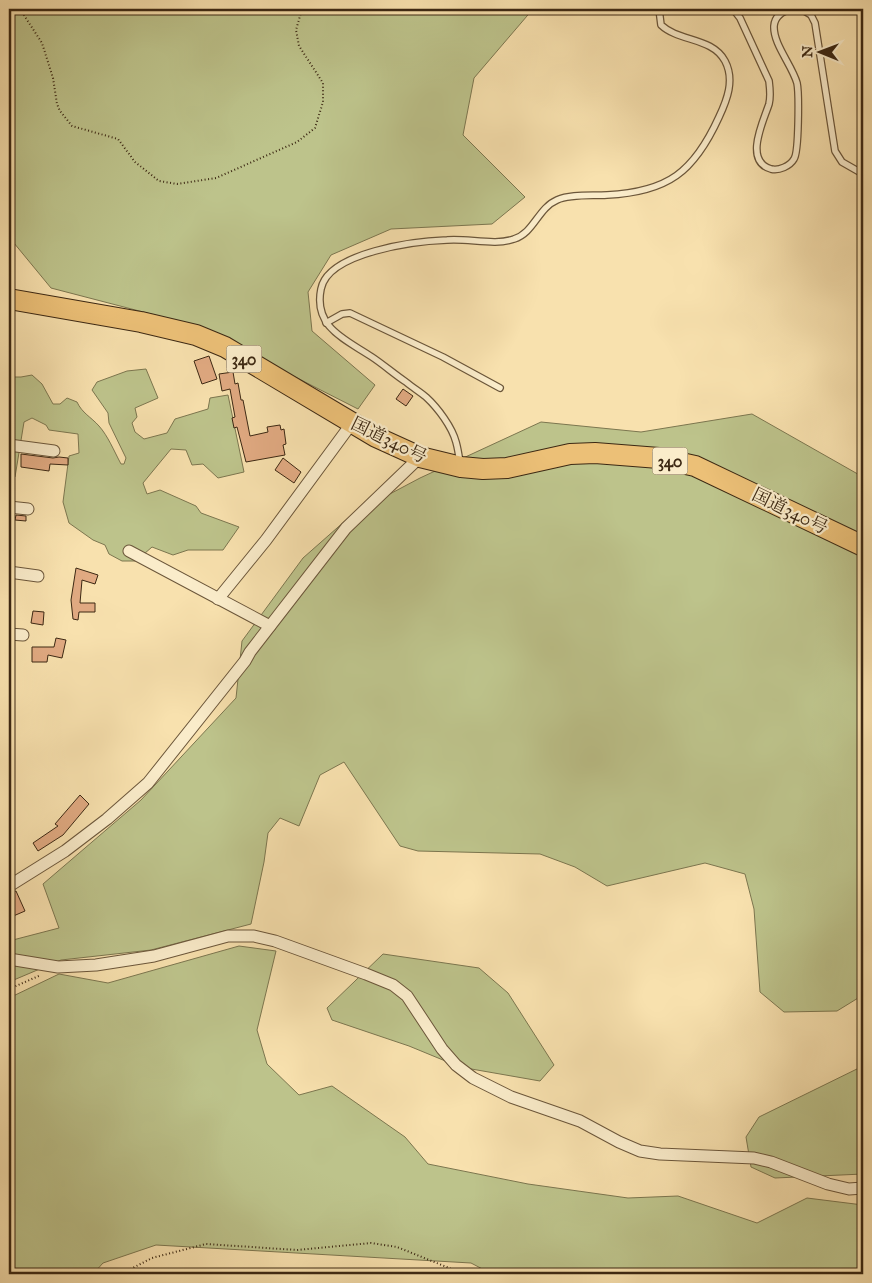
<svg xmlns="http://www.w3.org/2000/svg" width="872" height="1283" font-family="'IM FELL Great Primer','Noto Serif JP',serif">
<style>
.green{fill:#bdc38b;stroke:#7c764f}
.building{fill:#e1aa82;stroke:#3c2813}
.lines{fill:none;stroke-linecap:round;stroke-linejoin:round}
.lane-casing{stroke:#6b563a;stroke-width:8}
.street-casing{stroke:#6b563a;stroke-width:13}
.highway-casing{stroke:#3c2813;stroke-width:22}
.path{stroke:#3c2813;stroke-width:2;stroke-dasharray:1 2.5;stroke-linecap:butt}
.lane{stroke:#faecca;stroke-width:5.5}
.street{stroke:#faecca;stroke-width:11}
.highway{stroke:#ecc077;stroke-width:20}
.labels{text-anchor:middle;stroke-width:4.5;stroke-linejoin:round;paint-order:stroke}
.shield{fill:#faecca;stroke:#75634a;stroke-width:1}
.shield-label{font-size:16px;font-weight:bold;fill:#3c2813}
.street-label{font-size:18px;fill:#3c2813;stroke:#faecca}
</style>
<rect width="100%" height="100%" fill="#f8e1ae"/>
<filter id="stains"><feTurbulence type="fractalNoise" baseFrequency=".004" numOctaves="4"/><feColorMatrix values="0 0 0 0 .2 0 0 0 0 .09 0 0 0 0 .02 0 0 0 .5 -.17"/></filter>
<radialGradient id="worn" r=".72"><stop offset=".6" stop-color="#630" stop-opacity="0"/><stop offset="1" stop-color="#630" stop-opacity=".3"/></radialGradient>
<g class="green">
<polygon points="9,9 533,9 474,78 463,135 525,197 492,224 391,229 331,255 308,292 312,331 375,385 358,409 193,325 51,288 9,237"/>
<path d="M146,369L158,398L135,408L137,417L132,423L135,432L144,439L167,433L175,419L208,409L210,398L228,395L244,472L218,478L203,464L192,465L186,450L171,449L143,483L147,494L160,490L196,506L201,513L239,527L223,550H188L173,555L152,547L136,561H122L109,554L105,545L93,540L69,523L63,502L69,456L79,453L78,434L49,430L46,425L32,418L24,422L15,477L9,476V377H21L32,375L42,384L53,404H60L67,398L77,402C82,413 91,417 99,426C108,436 114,451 121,464H124L126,458L109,423L108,413L92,390L97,382L127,371Z"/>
<polygon points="752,414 863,477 863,995 837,1011 784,1012 760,992 754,909 745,874 705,863 607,886 575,867 540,854 418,851 400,846 344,762 320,775 299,826 280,818 268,833 264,862 251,924 151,950 61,960 9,982 9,941 59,928 43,884 141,800 236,698 242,641 303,558 354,513 420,478 541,422 641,432"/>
<polygon points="239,946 276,951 257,1030 267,1064 299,1095 332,1086 405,1137 428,1164 528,1184 628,1198 678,1196 757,1223 807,1198 863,1205 863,1274 492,1274 471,1263 156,1245 103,1263 93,1274 9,1274 9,998 59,974 108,983"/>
<polygon points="383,954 479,968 508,993 554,1065 540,1081 460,1067 409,1046 332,1020 327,1008"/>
<polygon points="863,1066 863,1174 775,1178 751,1167 746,1137 759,1117"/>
</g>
<g class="building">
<polygon points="209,356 217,379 202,384 194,361"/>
<polygon points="233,372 235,384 238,383 241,400 243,400 250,436 268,432 267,427 280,425 281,430 284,429 286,444 283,445 285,455 246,462 237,427 234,428 232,418 235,417 230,389 222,391 219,374"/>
<polygon points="403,389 413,396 406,406 396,399"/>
<polygon points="21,454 53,458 59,457 68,458 68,465 50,464 49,471 21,467"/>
<polygon points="283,458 301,472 294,483 275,470"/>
<polygon points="16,515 26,516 26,521 15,520"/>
<polygon points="76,568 98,575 95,584 82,580 80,603 95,603 95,612 79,612 78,620 73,619 71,600"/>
<polygon points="33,611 44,612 43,625 31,623"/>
<polygon points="56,638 66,640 62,658 48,655 47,662 32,662 32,647 54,647"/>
<polygon points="80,795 89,804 63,835 38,851 33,843 58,826 55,824"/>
<polygon points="16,891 25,911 11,917 9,913 9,894"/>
</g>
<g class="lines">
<defs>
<g id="lane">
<path d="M733,9L740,18L769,81C770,89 771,96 769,104C764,120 743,161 771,169C779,171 790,166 794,159C799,152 799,92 797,83C792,65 773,44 774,26C775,15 783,11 792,9"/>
<polyline points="801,9 811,15 815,23 835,151 842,162 863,174"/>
<polyline points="326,323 342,314 350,313 443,357 500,388"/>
<path d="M460,463C459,456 458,449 456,442C452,427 438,408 426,397C420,392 412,387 406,382C394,374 384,365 372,357C347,340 313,328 321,289C328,252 416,241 447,240C468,238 495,246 514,239C534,233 538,208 557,200C571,194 591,196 607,195C668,192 694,172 719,117C727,100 735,80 725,61C712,37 679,42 661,25L659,9"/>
</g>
<g id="street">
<polyline points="9,445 54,451"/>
<polyline points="9,507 28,509"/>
<polyline points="129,551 270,626"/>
<polyline points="9,572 38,576"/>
<polyline points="218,599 266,540 352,423"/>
<polyline points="9,634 23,635"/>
<polyline points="9,886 65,851 107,819 148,783 245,661 250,652 346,528 420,457"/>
<polyline points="9,959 58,967 96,965 154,956 228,936 254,936 275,941 366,974 393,985 407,996 442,1049 456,1065 473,1078 511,1097 580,1121 619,1142 640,1151 660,1154 754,1158 771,1162 828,1184 849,1189 863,1188"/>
</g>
<polyline id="highway" points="9,299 141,322 196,335 225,347 376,437 420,457 461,467 483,469 507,468 570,454 595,453 659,458 695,466 863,546"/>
</defs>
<use href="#lane" class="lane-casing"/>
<use href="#street" class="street-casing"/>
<use href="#highway" class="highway-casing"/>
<g class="path">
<polyline points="20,9 42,43 53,78 57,104 60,111 72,126 118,139 135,162 159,181 177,184 216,178 297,142 315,128 323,102 323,83 299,46 296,30 302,9"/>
<polyline points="9,989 41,975"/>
<polyline points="121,1274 152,1258 206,1244 297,1250 371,1243 397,1247 464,1274"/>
</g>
<use href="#lane" class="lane"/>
<use href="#street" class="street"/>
<use href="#highway" class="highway"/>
</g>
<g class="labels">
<g class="shield">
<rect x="226.5" y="345.5" width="35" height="27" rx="4"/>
<rect x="652.5" y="447.5" width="35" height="27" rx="4"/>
</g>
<g class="shield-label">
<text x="244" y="365">340</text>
<text x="670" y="467">340</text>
</g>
<g class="street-label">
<text transform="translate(389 440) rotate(26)" y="6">国道340号</text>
<text transform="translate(790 511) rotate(26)" y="6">国道340号</text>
</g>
</g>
<rect width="872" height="1283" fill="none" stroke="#f8e1ae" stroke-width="30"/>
<rect x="10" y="10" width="852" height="1263" fill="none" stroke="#3c2813" stroke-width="2.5"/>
<rect x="15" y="15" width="842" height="1253" fill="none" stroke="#3c2813"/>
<g transform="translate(820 52) rotate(271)" stroke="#faecca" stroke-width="4" paint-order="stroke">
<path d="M0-4L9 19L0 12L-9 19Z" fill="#3c2813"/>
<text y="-8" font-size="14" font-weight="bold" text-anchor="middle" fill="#3c2813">N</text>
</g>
<rect width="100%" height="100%" filter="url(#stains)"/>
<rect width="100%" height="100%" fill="url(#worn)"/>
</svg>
